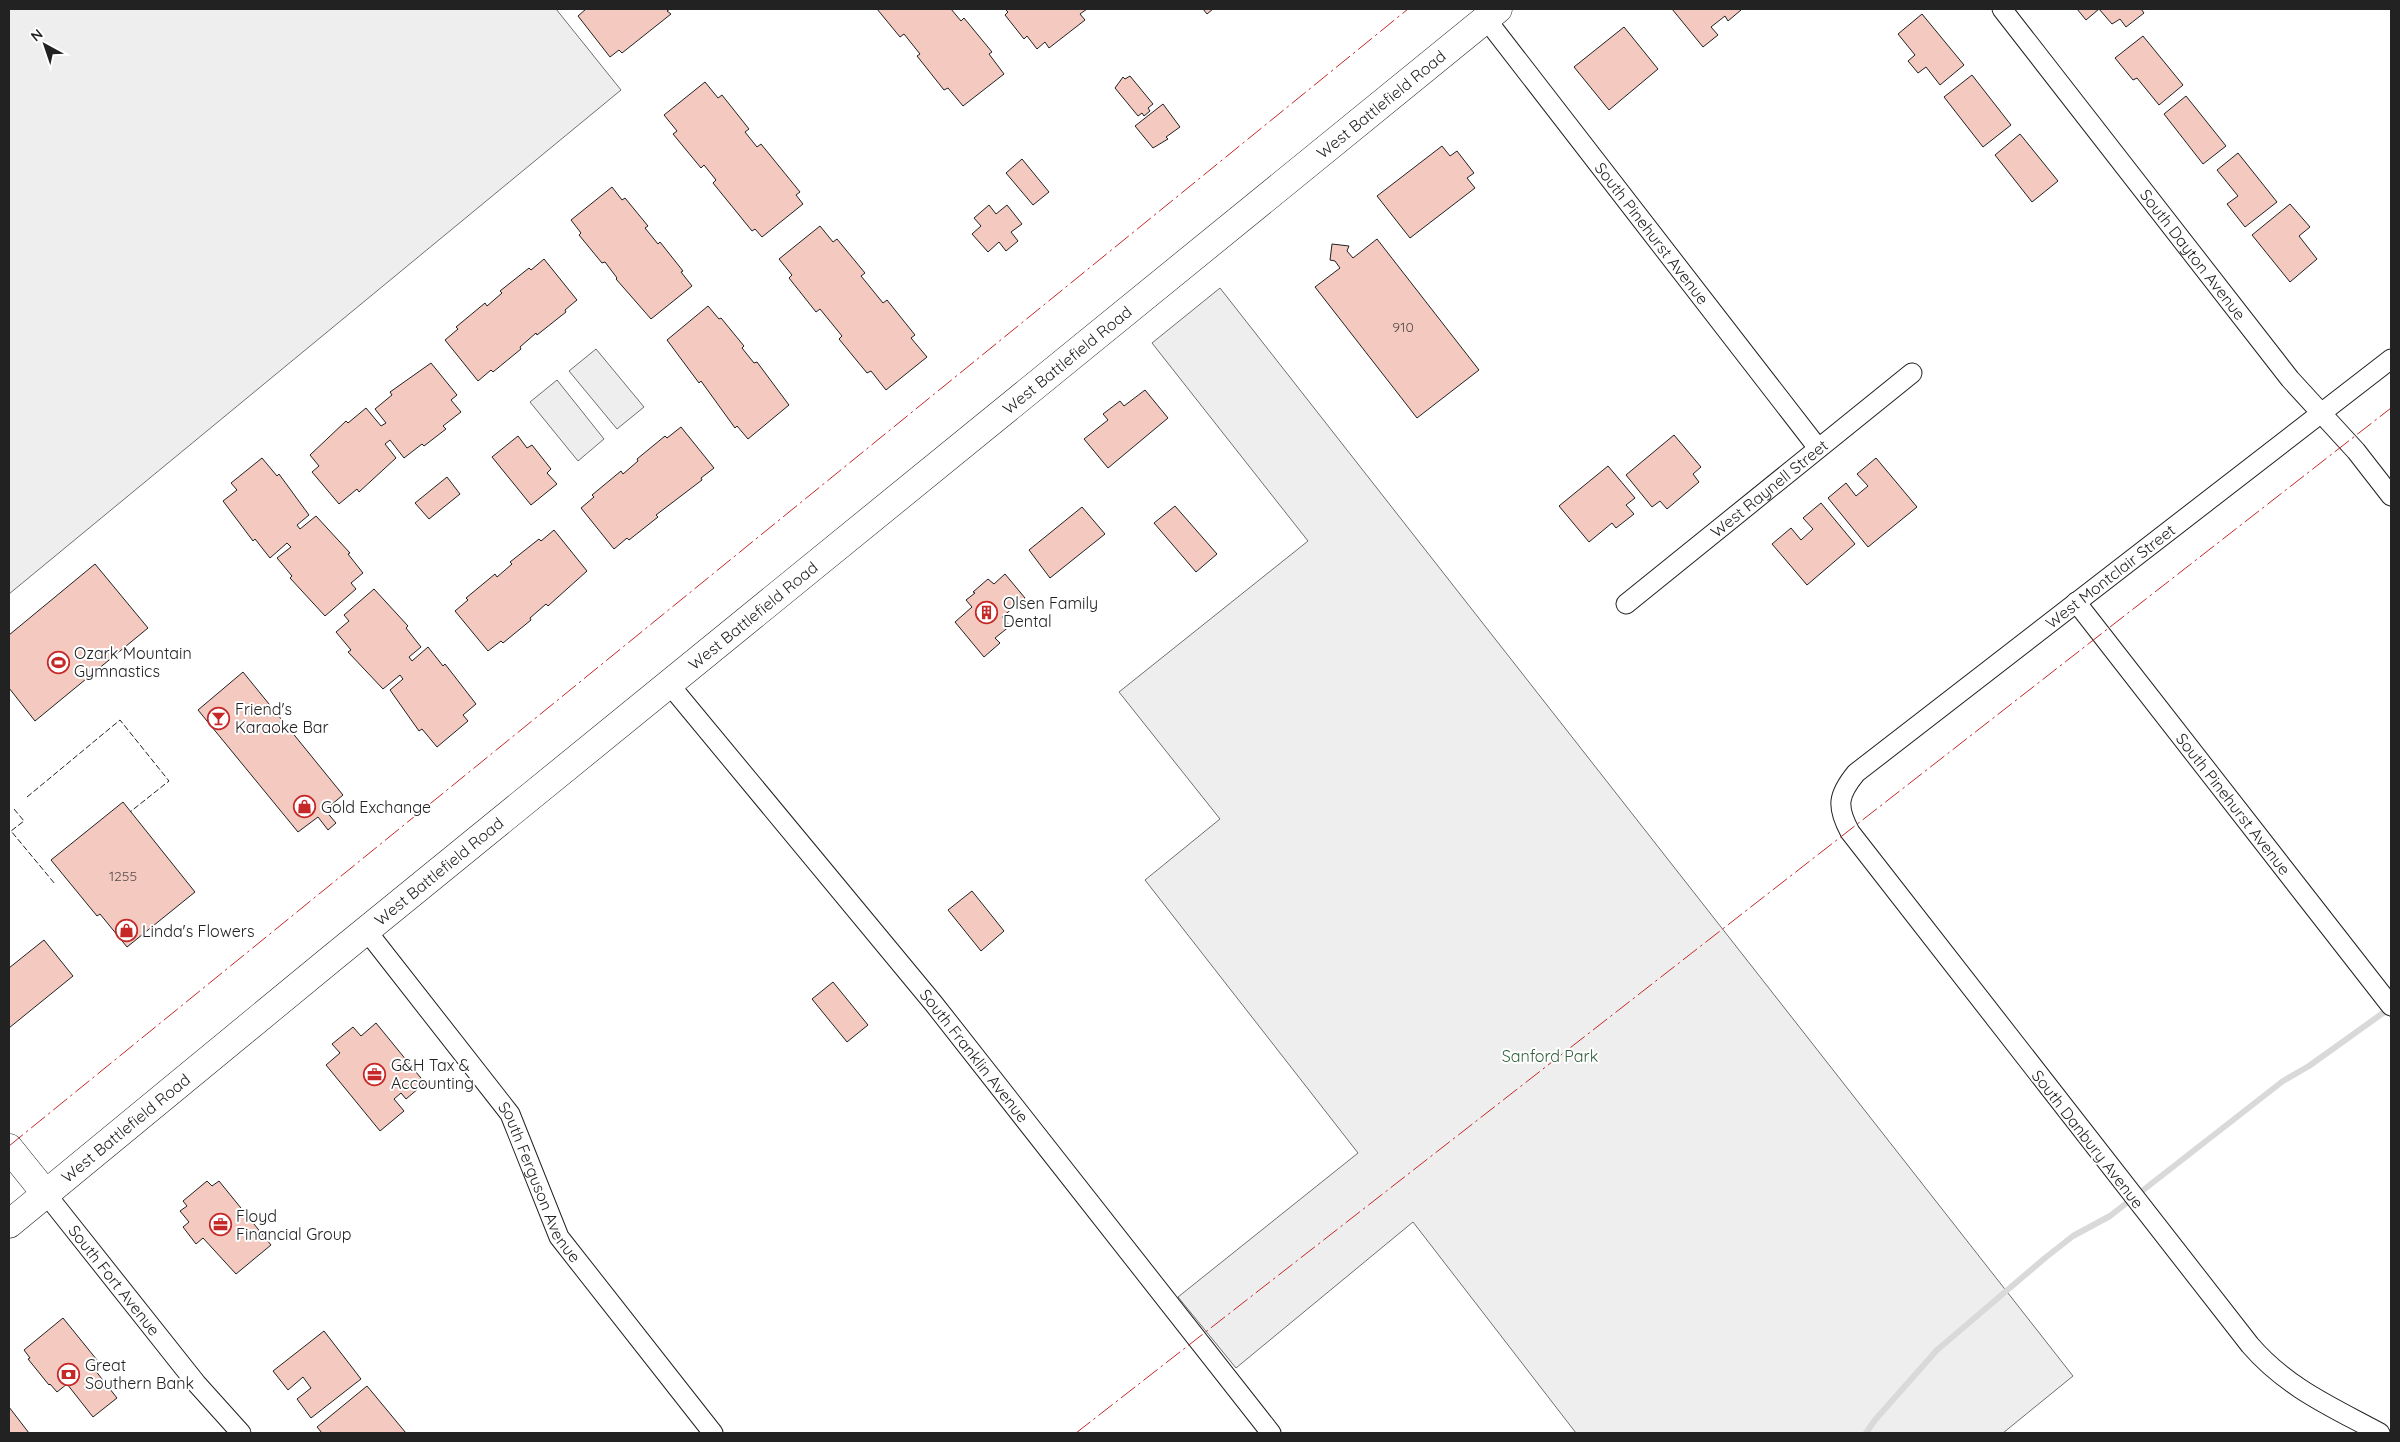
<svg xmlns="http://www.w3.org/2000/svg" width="2400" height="1442" font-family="Quicksand,sans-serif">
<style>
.green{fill:#eee;stroke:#6f6f6f}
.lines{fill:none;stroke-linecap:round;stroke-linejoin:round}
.stream{stroke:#d9d9d9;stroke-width:6}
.building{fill:#f3c9c0;stroke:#222}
.street-casing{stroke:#222;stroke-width:21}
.secondary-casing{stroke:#222;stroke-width:29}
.primary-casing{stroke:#222;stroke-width:29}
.street{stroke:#fff;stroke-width:19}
.secondary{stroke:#fff;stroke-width:28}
.primary{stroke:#fff;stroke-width:28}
.fence{stroke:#222;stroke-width:1;stroke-dasharray:6 2.5;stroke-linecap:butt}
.power{stroke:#c62828;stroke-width:1;stroke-dasharray:18 4 2.5 4;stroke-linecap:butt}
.labels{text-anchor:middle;stroke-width:4;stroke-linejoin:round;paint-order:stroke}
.number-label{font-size:14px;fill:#564c4a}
.street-label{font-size:16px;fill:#222;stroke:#fff}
.poi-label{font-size:16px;fill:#222;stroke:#fff;text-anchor:start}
.park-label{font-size:16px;fill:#2f5e38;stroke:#fff}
</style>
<rect width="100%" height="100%" fill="#fff"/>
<g class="green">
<polygon points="9,9 556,9 621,90 9,594"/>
<polygon points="1220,288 2073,1376 2003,1433 1576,1433 1413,1222 1236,1368 1178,1297 1358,1153 1145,880 1220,819 1119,692 1308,541 1152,343"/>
<polygon points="596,349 644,407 617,429 569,371"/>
<polygon points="557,380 604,439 578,461 530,402"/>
</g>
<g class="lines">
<polyline class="stream" points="1866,1433 1875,1420 1937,1350 2045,1258 2073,1236 2110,1216 2283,1081 2309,1066 2390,1008"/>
</g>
<g class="building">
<polygon points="586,9 670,9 667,11 671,14 622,53 619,50 610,57 578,16"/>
<polygon points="877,9 951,9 961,21 964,18 992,52 989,54 1004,74 963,106 948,88 944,90 917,56 920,54 904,34 900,37"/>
<polygon points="1005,9 1087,9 1080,14 1085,20 1049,48 1045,42 1037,49 1027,36 1024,39 1005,15 1008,12"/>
<polygon points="1203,9 1213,9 1207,14"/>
<polygon points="1672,9 1740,9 1741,10 1728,21 1725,16 1711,27 1718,35 1703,47"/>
<polygon points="2077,9 2099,9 2086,20"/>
<polygon points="2099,9 2141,9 2144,13 2126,27 2120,19 2112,24"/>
<polygon points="1922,14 1964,65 1940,85 1926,67 1918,73 1908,61 1915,55 1898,34"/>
<polygon points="1624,27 1658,69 1609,110 1574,67"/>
<polygon points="2143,36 2183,85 2159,105 2137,78 2133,80 2115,58"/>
<polygon points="1972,75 2011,125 1983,147 1944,97"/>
<polygon points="1130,76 1153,104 1148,108 1150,111 1144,116 1142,113 1138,116 1115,88 1123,77 1125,79"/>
<polygon points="705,82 718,98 722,95 749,129 745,132 757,147 761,144 800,192 796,195 803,204 762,237 755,229 752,231 713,183 716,180 704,165 701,168 673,134 677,131 664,115"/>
<polygon points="2186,96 2226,146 2203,164 2164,114"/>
<polygon points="1163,104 1180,127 1166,137 1168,139 1153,148 1135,126"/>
<polygon points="2020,134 2058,181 2032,202 1995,155"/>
<polygon points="1442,146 1450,156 1457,151 1474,173 1467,178 1475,188 1410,238 1377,196"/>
<polygon points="2238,153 2277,202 2245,227 2227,204 2238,196 2217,170"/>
<polygon points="1022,159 1049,192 1033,205 1006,173"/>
<polygon points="612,187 622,200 625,198 648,226 645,228 658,244 660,242 683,271 681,272 692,286 651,319 616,279 617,278 605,262 602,263 579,235 581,233 571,220"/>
<polygon points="2290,204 2310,227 2299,236 2317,259 2290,282 2252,235"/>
<polygon points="989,205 996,214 1007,205 1022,224 1011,232 1018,241 1006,251 999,242 988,252 972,234 981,226 974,218"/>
<polygon points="820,226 833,242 837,239 865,273 861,276 883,303 887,300 915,335 911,338 927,357 886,390 871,371 867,373 839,339 842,336 820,309 816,312 789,278 792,275 779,259"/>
<polygon points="1377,239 1479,370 1417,418 1315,287 1340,268 1335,261 1330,260 1332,244 1349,246 1347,251 1353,258"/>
<polygon points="544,259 577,300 565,310 566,312 537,335 536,333 520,347 521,349 493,372 491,370 478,381 445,340 458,329 456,327 485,303 487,306 502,293 500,291 529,268 531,270"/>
<polygon points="708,306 719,319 721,318 744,346 742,348 754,363 757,362 789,405 748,439 737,426 735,428 701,381 699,383 667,340"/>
<polygon points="431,363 457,395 451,400 461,412 443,426 446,429 424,446 422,444 404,458 390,440 385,444 396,458 359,492 357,489 339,504 312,472 319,466 310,455 346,421 348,423 366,408 381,426 386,423 375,409 392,395 390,392"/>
<polygon points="1145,390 1168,418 1108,468 1084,439 1108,420 1103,414 1120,401 1124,406"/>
<polygon points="681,427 714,468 701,478 702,480 656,515 658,517 629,540 627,538 614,549 581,508 594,497 592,495 621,471 623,474 638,461 637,459 665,436 667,438"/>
<polygon points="1674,435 1701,467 1693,474 1699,482 1667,509 1660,501 1652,507 1626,475"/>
<polygon points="518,436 527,448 532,445 551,469 547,473 557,484 531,505 492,457"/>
<polygon points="262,458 277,476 279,474 309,515 297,525 300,529 316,516 350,553 348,554 363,573 351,583 356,589 325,616 290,578 292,576 277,558 291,547 287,543 270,558 255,539 253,541 223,501 237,490 231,483"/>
<polygon points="1876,458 1917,507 1868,547 1828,498 1846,483 1856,496 1868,486 1857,474"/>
<polygon points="1608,466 1635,498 1626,505 1634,514 1616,528 1612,523 1589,542 1559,506"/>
<polygon points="447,477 460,494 429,519 415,503"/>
<polygon points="1821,503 1855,544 1807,585 1772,544 1791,528 1801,540 1813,529 1803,518"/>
<polygon points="1175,506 1217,554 1196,572 1154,523"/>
<polygon points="1082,507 1105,534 1050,578 1029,550"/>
<polygon points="554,530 587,571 548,606 546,604 530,618 531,620 503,643 501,641 488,651 455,611 468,600 466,598 495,574 497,577 512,564 510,562 539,539 541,541"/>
<polygon points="95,564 148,628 35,721 9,688 9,635"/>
<polygon points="1005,574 1025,598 1002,617 1010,626 995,638 1000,643 984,657 955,622 972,607 966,600 975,593 973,592 988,579 994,584"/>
<polygon points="374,589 408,626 406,628 421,647 409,657 412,661 428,647 443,666 445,664 476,704 463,715 468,721 437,747 422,729 419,731 390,690 403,679 400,675 383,689 348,652 351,650 336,632 349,621 344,615"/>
<polygon points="243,672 343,795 325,810 336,823 328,830 318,817 298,832 198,710"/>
<polygon points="123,802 195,892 127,947 100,914 97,916 51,860"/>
<polygon points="972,891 1004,931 981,951 948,910"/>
<polygon points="44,940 73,976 9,1028 9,968"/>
<polygon points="833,982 868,1025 847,1042 812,999"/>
<polygon points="376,1023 425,1083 406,1099 401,1093 394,1099 404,1111 380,1131 326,1065 340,1053 332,1044 353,1027 361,1036"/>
<polygon points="207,1181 212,1186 219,1181 271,1245 236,1274 203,1238 196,1244 183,1227 189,1222 180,1211 187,1206 183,1201"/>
<polygon points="63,1318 97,1360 91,1365 117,1398 93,1417 67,1384 57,1392 50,1384 49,1385 28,1359 30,1358 24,1350"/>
<polygon points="324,1331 361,1379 311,1418 297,1399 311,1388 303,1377 288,1390 273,1371"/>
<polygon points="367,1386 406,1433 322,1433 317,1427"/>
<polygon points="9,1407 29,1433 9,1433"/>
</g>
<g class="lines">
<defs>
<g id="street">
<path id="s1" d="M2002,9L2290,379L2356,451L2391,496"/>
<path id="s2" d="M1486,19L1818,448"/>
<path id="s3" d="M2076,602L2391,1006"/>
<path id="s4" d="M1626,604L1912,373"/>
<path id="s5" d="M669,684L934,1004L1271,1433"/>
<path id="s6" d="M366,930L510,1114L559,1237L713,1433"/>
<path id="s7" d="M46,1194L196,1383L241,1433"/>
<path id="s8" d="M2380,1433C2332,1407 2287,1388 2250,1345L1850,832C1836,806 1838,795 1856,773L2391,359"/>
</g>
<polyline id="secondary" points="9,1148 46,1194"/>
<g id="primary">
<path id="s9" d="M9,1224L331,959L1498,9"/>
</g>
</defs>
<use href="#street" class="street-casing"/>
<use href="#secondary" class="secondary-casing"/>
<use href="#primary" class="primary-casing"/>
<use href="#street" class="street"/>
<use href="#secondary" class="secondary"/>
<use href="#primary" class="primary"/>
<g class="fence">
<polyline points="27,797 120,720 169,781 130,812"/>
<polyline points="14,809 24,821 11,831 55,884"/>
</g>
<g class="power">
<polyline points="9,1146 1408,9"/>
<polyline points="1076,1433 2391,408"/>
</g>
</g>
<defs>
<symbol id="building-ring" viewBox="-11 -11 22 22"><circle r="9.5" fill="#fff" stroke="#c62828" stroke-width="1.5"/><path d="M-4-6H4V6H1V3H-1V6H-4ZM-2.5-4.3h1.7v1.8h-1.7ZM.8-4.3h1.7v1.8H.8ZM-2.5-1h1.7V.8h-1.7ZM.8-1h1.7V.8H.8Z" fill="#c62828"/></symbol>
<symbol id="stadium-ring" viewBox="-11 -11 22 22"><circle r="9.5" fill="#fff" stroke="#c62828" stroke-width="1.5"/><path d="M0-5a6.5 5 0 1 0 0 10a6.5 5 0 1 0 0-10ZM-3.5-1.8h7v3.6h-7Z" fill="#c62828"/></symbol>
<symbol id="bar-ring" viewBox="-11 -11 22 22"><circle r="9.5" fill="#fff" stroke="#c62828" stroke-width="1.5"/><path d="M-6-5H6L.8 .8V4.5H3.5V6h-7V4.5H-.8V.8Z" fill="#c62828"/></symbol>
<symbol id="shop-ring" viewBox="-11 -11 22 22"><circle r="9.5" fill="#fff" stroke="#c62828" stroke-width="1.5"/><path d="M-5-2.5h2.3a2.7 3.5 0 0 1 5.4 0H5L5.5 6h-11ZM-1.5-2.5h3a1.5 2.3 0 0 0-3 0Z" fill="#c62828"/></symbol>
<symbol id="office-ring" viewBox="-11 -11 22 22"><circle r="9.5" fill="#fff" stroke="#c62828" stroke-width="1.5"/><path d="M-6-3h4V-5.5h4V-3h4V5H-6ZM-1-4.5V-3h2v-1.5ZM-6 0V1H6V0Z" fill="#c62828"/></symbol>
<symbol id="bank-ring" viewBox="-11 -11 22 22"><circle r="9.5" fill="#fff" stroke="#c62828" stroke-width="1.5"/><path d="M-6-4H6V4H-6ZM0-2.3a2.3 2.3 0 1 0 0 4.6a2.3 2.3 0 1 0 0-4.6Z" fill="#c62828"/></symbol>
</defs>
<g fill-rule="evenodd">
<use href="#building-ring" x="974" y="600" width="25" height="25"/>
<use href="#stadium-ring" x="46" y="650" width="25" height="25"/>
<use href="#bar-ring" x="206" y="706" width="25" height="25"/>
<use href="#shop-ring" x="292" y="794" width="25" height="25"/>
<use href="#shop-ring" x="114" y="918" width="25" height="25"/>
<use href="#office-ring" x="362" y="1062" width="25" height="25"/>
<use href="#office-ring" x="208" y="1212" width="25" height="25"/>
<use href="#bank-ring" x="56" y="1362" width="25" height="25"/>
</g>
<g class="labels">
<g class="number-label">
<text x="1403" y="332">910</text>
<text x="123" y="881">1255</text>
</g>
<g class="street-label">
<text dy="6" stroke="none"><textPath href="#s9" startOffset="1771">West Battlefield Road</textPath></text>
<text dy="6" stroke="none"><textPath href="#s2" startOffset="271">South Pinehurst Avenue</textPath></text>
<text dy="6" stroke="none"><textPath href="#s1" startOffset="311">South Dayton Avenue</textPath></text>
<text dy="6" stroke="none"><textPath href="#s9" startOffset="1366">West Battlefield Road</textPath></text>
<text dy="6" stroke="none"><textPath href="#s4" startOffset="184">West Raynell Street</textPath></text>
<text dy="6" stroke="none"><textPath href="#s8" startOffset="1195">West Montclair Street</textPath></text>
<text dy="6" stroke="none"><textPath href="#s9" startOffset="961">West Battlefield Road</textPath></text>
<text dy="6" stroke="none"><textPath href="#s3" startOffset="256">South Pinehurst Avenue</textPath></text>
<text dy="6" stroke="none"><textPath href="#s9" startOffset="556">West Battlefield Road</textPath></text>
<text dy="6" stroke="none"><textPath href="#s5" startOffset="481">South Franklin Avenue</textPath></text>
<text dy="6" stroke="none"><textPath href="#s9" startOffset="151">West Battlefield Road</textPath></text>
<text transform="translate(2088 1139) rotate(52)" y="6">South Danbury Avenue</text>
<text dy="6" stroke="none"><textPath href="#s6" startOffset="308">South Ferguson Avenue</textPath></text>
<text dy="6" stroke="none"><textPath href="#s7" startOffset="110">South Fort Avenue</textPath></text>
</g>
<g class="poi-label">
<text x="1003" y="609">Olsen Family<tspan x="1003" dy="18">Dental</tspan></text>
<text x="74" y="659">Ozark Mountain<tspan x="74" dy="18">Gymnastics</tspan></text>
<text x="235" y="715">Friend's<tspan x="235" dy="18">Karaoke Bar</tspan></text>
<text x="321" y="813">Gold Exchange</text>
<text x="142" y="937">Linda's Flowers</text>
<text x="391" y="1071">G&amp;H Tax &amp;<tspan x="391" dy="18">Accounting</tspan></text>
<text x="236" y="1222">Floyd<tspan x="236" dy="18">Financial Group</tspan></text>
<text x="85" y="1371">Great<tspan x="85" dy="18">Southern Bank</tspan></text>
</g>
<g class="park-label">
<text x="1550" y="1062">Sanford Park</text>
</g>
</g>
<rect width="2400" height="1442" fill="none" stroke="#222222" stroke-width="20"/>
<g transform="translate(45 45) rotate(320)" stroke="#ffffff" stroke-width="4" paint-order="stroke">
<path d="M0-4L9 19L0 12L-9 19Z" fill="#222222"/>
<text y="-8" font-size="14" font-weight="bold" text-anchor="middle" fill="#222222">N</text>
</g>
</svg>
